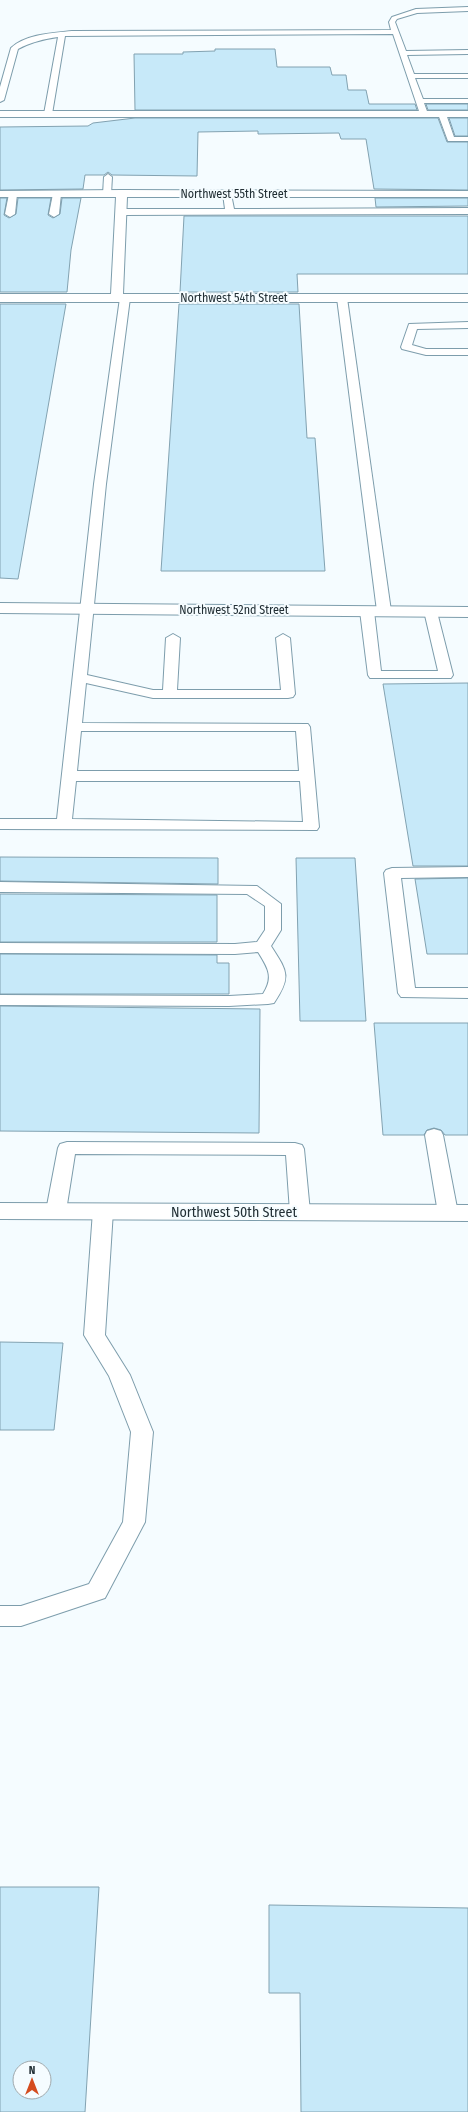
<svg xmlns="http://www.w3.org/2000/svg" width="468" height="2112" font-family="'Fira Sans Condensed',sans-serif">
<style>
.building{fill:#c7e9f9;stroke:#82a2b1;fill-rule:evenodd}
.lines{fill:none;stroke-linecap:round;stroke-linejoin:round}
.lane-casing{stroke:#7d9dac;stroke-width:2}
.street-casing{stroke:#7d9dac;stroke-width:2}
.lane{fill:#fff;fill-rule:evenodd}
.street{fill:#fff;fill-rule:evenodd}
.labels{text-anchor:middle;stroke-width:4;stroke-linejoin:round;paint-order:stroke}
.far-street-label{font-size:12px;fill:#222f35;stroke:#f5fcff}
.street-label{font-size:14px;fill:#222f35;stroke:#f5fcff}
</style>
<rect width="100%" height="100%" fill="#f5fcff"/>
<g class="building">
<polygon points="215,49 275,49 277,67 330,67 332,75 346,75 348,90 366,90 369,104 415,104 417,110 135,110 134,54 183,54 183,52 215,51"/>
<polygon points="426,104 468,104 468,110 428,110"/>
<polygon points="135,118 438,118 447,142 468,142 468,190 374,189 366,139 341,139 339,133 258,134 258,131 198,132 197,176 112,175 108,172 104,175 85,175 83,189 0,190 0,127 88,126 93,123"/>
<polygon points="449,118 468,118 468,136 455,136"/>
<polygon points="0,198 7,198 4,215 9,218 16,214 18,198 51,198 48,215 53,218 60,214 62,198 81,198 71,250 67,292 0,292"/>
<polygon points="375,198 468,198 468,206 376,207"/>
<polygon points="184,216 468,216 468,274 297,274 298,292 180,292"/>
<polygon points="0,304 66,304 18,579 0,578"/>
<polygon points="179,304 299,304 307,438 315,438 325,571 161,571"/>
<polygon points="468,683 468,866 413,866 383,684"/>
<polygon points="0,857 218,858 218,884 0,881"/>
<polygon points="296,858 355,858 366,1021 300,1021"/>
<polygon points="468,878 468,954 427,954 415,879"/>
<polygon points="0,894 217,895 217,942 0,942"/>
<polygon points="0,954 217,955 217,963 229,963 229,994 0,994"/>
<polygon points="0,1006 260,1009 259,1133 0,1131"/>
<polygon points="374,1023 468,1023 468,1135 445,1135 441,1130 434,1128 427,1130 424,1135 383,1135"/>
<polygon points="0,1342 63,1343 54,1430 0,1430"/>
<path d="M0,1887H99L85,2112H0ZM20,2068H44V2092H20Z"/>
<polygon points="269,1905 468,1908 468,2112 301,2112 300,1993 269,1993"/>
</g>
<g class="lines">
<defs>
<g id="lane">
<path d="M468,7V11L417,13L397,19L395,22L406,51L468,50V54L407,55L414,74H468V78H415L423,99H468V103H424L428,114L424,116L420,114L393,34L65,36L52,114L48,116L44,114L58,37C44,39 31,42 18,49L4,100L0,102V87L11,48C26,34 53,33 72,31L391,30L389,22L392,17L416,9Z"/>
<polygon points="439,112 446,114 454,137 468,137 468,141 448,141 438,114"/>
<polygon points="108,174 112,177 111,194 107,197 103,194 104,177"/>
<polygon points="13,191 17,194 15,214 10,217 5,214 9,194"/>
<polygon points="57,191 61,194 59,214 54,217 49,214 53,194"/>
<polygon points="227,191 231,194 234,209 468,208 468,214 121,215 116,212 121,209 225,209 223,194"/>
<path d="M125,295L130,298L106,484L87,675L153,690H163L166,638L173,634L180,638L177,690H281L276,638L283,634L290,638L295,694L293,697L288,698H153L86,683L82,723L308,724L310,727L319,827L317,830L0,829V819H57L94,484L120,298ZM81,731H296L299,771H77ZM76,781H300L303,822L72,819Z"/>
<polygon points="342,295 347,298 391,611 384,615 377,611 337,298"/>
<polygon points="468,322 468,328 417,329 412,345 426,349 468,349 468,355 426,355 402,349 401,347 409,324"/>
<polygon points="367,607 374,611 381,671 438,671 424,611 431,607 436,608 453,675 451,678 370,678 368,675 360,611"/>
<polygon points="468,867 468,877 401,878 415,988 468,988 468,998 401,997 398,993 384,873 386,870 392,868"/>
<path d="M0,882L257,886L281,904V930L271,946C287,971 292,976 274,1003L268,1004L229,1006L0,1005V995L229,996L263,994C274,977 268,968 258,952L235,954L0,953V943L235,944L257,942L265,930V906L247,894L0,892Z"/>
<polygon points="434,1129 441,1131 443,1135 458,1213 455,1218 448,1219 441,1218 438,1213 425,1135 427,1131"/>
<polygon points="67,1142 295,1143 302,1145 304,1149 310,1212 307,1217 300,1218 293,1217 290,1212 286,1155 75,1154 66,1211 63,1216 56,1217 49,1216 46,1211 58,1148 60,1144"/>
<polygon points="103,1205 110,1206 113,1211 105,1335 130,1375 153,1432 145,1522 105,1598 21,1626 0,1626 0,1606 21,1606 89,1584 123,1522 131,1432 109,1376 84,1335 93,1211 96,1206"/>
</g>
<g id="street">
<rect x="0" y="111" width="468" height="6"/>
<polygon points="122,190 468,191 468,197 127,197 123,294 468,294 468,302 0,302 0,294 111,294 116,197 0,197 0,191"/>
<polygon points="0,603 468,607 468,617 0,613"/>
<polygon points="0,1203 468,1205 468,1221 0,1219"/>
</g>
</defs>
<use href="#lane" class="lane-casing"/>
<use href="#street" class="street-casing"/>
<use href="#lane" class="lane"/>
<use href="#street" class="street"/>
</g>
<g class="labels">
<g class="far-street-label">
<text x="234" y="198">Northwest 55th Street</text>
<text x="234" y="302">Northwest 54th Street</text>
<text x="234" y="614">Northwest 52nd Street</text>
</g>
<g class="street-label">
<text x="234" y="1217">Northwest 50th Street</text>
</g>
</g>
<g transform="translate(32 2080)"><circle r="19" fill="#f5fcff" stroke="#a1aaae"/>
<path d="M0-3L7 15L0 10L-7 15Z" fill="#d44c1f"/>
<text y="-6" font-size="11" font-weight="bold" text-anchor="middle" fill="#222f35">N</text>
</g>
</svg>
